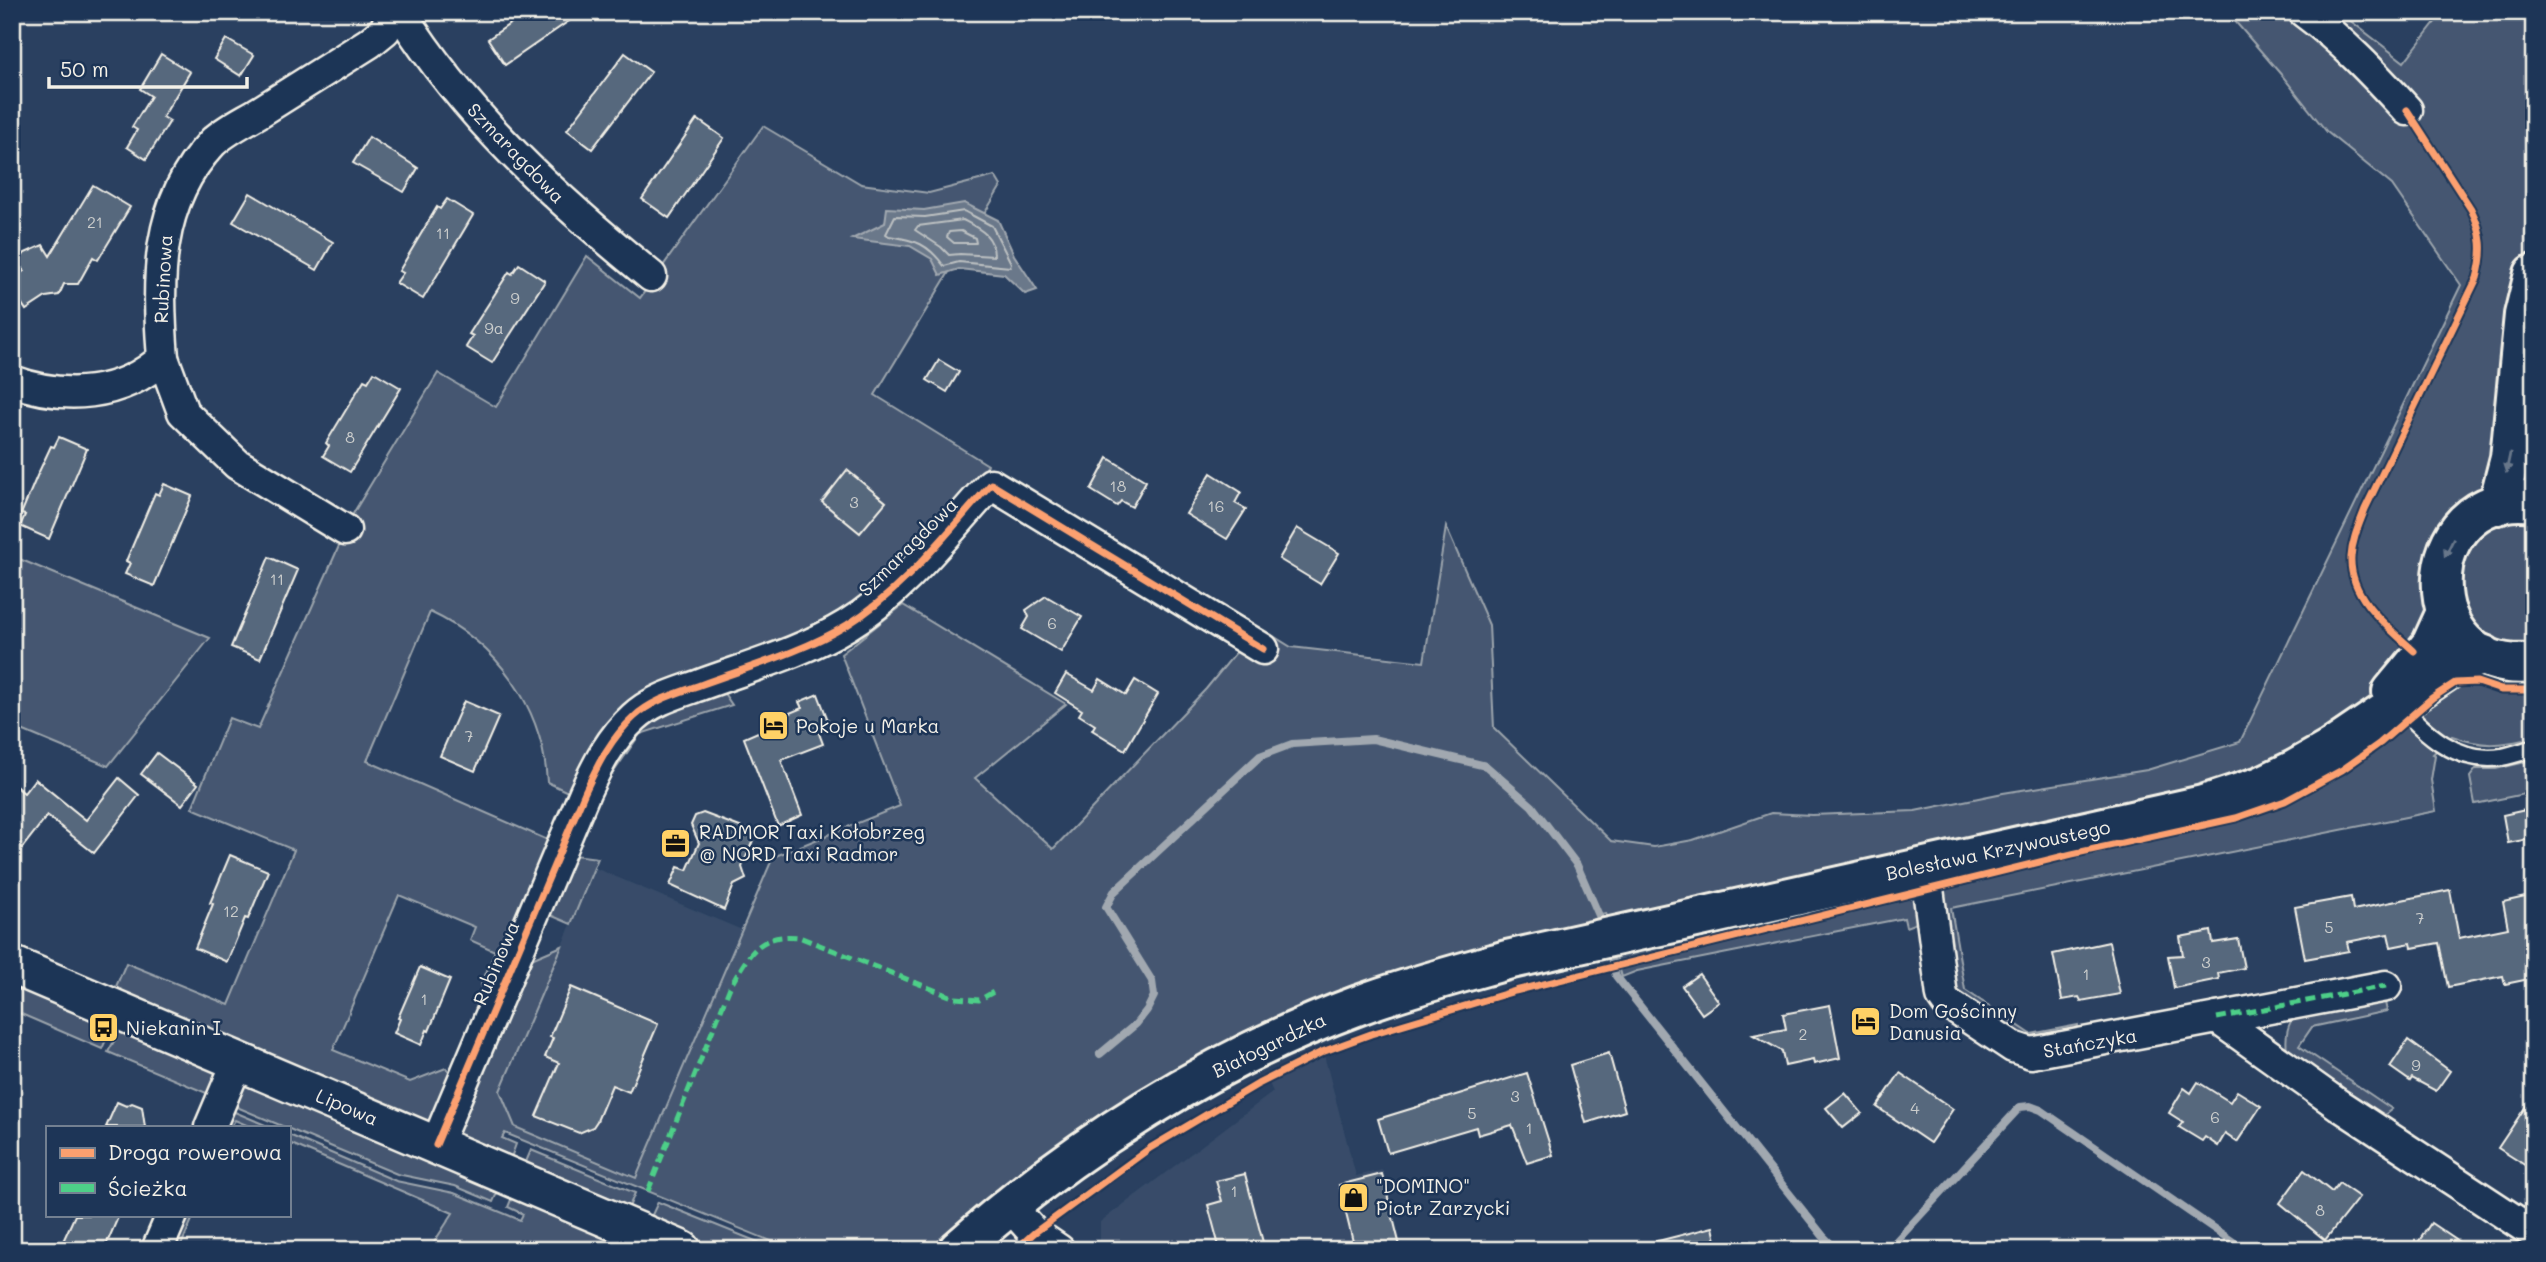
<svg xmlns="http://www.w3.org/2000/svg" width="2546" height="1262" font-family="Mali,sans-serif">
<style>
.built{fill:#374c69}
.green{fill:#445771;stroke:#9ca4ac;stroke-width:2}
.water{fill:#6a788a;stroke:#a1a8b0;stroke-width:2}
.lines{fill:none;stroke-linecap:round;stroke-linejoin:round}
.shore{stroke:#bdc1c2;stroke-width:2}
.stream{stroke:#a1a8b0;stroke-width:8}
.building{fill:#56677d;stroke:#f4f1e8;stroke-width:2}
.service-casing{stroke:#f4f1e8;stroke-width:21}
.minor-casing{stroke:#f4f1e8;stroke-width:35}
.tertiary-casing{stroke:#f4f1e8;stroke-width:42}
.secondary-casing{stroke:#f4f1e8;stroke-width:44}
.primary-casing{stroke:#f4f1e8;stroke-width:44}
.motorway-casing{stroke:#f4f1e8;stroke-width:44}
.service{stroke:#1d3557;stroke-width:16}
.minor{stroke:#1d3557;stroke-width:30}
.tertiary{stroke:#1d3557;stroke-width:37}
.secondary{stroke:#1d3557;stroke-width:38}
.primary{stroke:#1d3557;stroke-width:38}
.motorway{stroke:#1d3557;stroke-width:38}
.quiet{stroke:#4dcf88;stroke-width:5;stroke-dasharray:10 5;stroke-linecap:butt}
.cycleway-casing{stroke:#1d3557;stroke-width:11}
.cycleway{stroke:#fca06f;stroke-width:7}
.oneway{fill:#68778a}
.labels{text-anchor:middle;stroke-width:5;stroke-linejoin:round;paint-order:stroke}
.number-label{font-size:16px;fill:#cccecd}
.street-label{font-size:19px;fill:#f4f1e8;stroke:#1d3557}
.poi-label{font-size:19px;fill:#f4f1e8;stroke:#1d3557;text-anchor:start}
</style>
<rect width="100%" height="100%" fill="#2a4060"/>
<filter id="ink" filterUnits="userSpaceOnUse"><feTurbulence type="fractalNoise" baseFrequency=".0143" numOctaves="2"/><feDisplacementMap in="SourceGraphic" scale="14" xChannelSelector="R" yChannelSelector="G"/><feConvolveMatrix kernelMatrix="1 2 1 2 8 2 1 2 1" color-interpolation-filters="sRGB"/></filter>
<g filter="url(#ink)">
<g class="built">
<polygon points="595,868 742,930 636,1178 515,1127 500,1091"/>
<polygon points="1324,1055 1356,1176 1382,1170 1403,1250 1100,1250 1100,1222 1273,1092 1267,1079"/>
</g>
<g class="green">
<path d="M2227,12H2339L2404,62L2443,12H2534V738C2501,745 2484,748 2452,736L2433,754L2435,755L2431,780L2436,811L1951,908L1965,990L2031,1034L2078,1025L2077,1034L2024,1039L1955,993L1942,893L1952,879L2145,837H2161L2154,803L1608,921L1606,913L1599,914L1600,922L1431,969L1002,1196L939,1250H793L505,1133L502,1138L516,1144L509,1163L458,1143L456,1130L522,963L562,946L500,1091L515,1127L636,1178L773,857L900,806L841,654L903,605L1066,704L975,778L1053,849L1206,689L1242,645L1261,656L1273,636L1291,647L1424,662L1446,527L1489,625L1494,728L1611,841L1654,847L1693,840L1771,813L1812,815L1915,811L2003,793L2147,770L2240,742L2461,285L2392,185L2327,132L2284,78Z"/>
<path d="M763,126L861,184L929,193L995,176L1001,186L875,395L988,465L972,487L976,490L854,611L665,690L574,795L547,782C543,707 497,643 430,612L367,761L557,844L491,998L481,985L495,951L470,940L475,927L399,895L333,1050L410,1082L446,1068L457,1080L440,1113L425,1129L112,996L126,963L229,1005L294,850L192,808L229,718L258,729L354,512L438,373L496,407L587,256L640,298Z"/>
<polygon points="12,556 210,638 108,766 12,726"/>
<polygon points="719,686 732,705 640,734 611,776 604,766 630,730"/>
<polygon points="2534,760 2534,792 2475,804 2470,777 2476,769 2496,769"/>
<polygon points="566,854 598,858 571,924 543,912"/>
<polygon points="1912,889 1918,894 1919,922 1906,927 1904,918 1637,971 1622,977 1616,956 1628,952"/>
<polygon points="12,978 97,1014 92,1026 109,1033 102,1049 12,1010"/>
<path d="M2383,994L2387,1011L2312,1027L2299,1046L2392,1109L2382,1117L2287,1052C2285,1034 2287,1025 2298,1010Z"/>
<polygon points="123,1025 215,1063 218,1076 211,1095 108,1052"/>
<polygon points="248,1077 501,1184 493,1202 455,1186 397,1174 232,1105"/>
<polygon points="230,1110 270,1127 251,1127 235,1120 231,1127 221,1127"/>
<polygon points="289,1135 396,1181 454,1193 520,1220 523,1214 508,1207 515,1190 654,1250 429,1250 453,1213 289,1143"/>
<polygon points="531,1150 635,1193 629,1207 622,1212 523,1169"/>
<polygon points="658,1202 778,1250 712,1250 651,1224 651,1217"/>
<polygon points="182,1215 194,1215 179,1250 166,1250"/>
</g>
<polygon class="water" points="964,203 998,220 1014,255 1037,290 1025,294 1004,274 959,269 940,275 932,259 910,246 852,239 885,223 887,208 924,210"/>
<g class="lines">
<g class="shore">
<path d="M964,211L992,226L1011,263L1010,267L959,262L944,266C928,244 916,240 889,236L886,234L895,216L925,217Z"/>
<path d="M963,220C980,229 994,235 994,256L960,254L949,255L941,247L915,230L918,226Z"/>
<polygon points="961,231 975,238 976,243 954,243 947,237 949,232"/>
</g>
<g class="stream">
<polyline points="1608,946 1616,976 1823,1236 1837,1250"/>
<polyline points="1100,1054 1136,1024 1147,1010 1154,996 1152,981 1106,907 1114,892 1260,756 1292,744 1373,739 1486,766 1532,806 1577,865 1604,927"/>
<polyline points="1888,1250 2020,1107 2030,1106 2041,1110 2245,1250"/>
</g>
</g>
<g class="building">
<polygon points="527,12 582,12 505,65 488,39"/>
<polygon points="226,39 254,55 241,76 214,59"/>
<polygon points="625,53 651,72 592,149 567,130"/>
<polygon points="161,54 190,72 163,117 170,121 146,159 127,147 137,130 132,127 151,96 140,89"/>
<polygon points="697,119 724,138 669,218 642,199"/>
<polygon points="369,137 418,168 404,192 353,163"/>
<polygon points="93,185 130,207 98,260 93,257 78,284 64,284 59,295 46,297 26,310 12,289 12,279 24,271 18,262 25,253 43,245 50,256"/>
<polygon points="250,193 333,242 317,270 233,222"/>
<polygon points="447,199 473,215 423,299 396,283 403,273 399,271 437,207 440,209"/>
<polygon points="519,264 545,281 492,363 466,347 473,336 469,334 509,272 512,274"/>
<polygon points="939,360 959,372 947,392 927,380"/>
<polygon points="374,372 401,388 350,472 323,456 329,446 326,443 364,380 368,382"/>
<polygon points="59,437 87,449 49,539 20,526 25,515 21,514 37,476 51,446 54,447"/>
<polygon points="1108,458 1146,481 1132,507 1121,501 1117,506 1091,490"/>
<polygon points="847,470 886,502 860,533 822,502"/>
<polygon points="1211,473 1241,492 1235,503 1246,509 1227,539 1186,514"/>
<polygon points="164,484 192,496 154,586 125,574 130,563 126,561 155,493 159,495"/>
<polygon points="1297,528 1339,553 1320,584 1279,559"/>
<polygon points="269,557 298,570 260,659 231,647"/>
<polygon points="1046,596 1082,617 1061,652 1022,629 1029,617 1026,610"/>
<polygon points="1066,674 1094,690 1100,679 1126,695 1135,680 1158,694 1125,750 1092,730 1095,725 1079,715 1082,710 1055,693"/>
<polygon points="818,694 829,723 817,728 823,744 781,760 802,815 778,826 744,738 765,729 763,724 802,708 799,702"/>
<polygon points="464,701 499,716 475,771 440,756"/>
<polygon points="157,753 198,784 182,805 141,774"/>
<polygon points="119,778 139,795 94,853 47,816 12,861 12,783 24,793 35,779 86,820"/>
<polygon points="2530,809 2534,838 2508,843 2503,815"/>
<polygon points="703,813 756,833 742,867 746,879 734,885 724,910 670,885 678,867 687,870 699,843 691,825 695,816"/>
<polygon points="230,855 268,871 248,919 245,918 227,962 195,948 213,904 210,903"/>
<polygon points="2450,890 2459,938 2508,928 2503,902 2534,895 2534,978 2505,984 2503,976 2448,987 2439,943 2412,948 2411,943 2391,947 2388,934 2347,942 2349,951 2305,959 2295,907 2351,897 2353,910"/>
<polygon points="2211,931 2213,943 2238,939 2244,968 2218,973 2219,979 2174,988 2168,956 2183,955 2180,937"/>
<polygon points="2109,942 2120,994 2081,1001 2079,997 2062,1000 2053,954"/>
<polygon points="420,967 450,980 429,1031 427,1030 421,1045 394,1033 400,1019 398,1018"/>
<polygon points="1699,974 1719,1002 1702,1014 1682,986"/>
<polygon points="571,987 658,1024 629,1092 612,1085 597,1121 593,1127 579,1133 536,1116 559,1063 545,1057 553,1038 550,1037"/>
<polygon points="1830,1005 1840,1058 1814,1064 1813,1060 1785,1066 1782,1051 1753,1035 1786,1029 1783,1014"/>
<polygon points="2408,1040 2450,1071 2436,1091 2412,1078 2410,1081 2390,1067"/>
<polygon points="1609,1053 1625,1111 1586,1123 1570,1065"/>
<polygon points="1527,1073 1553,1155 1527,1163 1512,1125 1478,1135 1476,1127 1388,1153 1378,1119"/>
<polygon points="1900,1073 1953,1109 1930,1143 1877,1107"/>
<polygon points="2198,1082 2230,1102 2237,1091 2261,1106 2237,1142 2225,1134 2218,1146 2205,1137 2202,1141 2179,1127 2183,1122 2169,1113 2184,1088 2191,1093"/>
<polygon points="1845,1093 1862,1113 1843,1128 1826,1108"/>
<polygon points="2534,1094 2534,1171 2498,1148"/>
<polygon points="117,1102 126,1106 132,1103 142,1107 145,1127 106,1127"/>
<polygon points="2304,1170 2332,1192 2339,1183 2359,1197 2325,1240 2280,1203"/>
<polygon points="1245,1174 1265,1250 1220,1250 1208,1205 1222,1201 1216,1181"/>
<polygon points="1382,1174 1401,1250 1355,1250 1339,1185"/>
<polygon points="75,1215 119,1215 104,1250 59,1250"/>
<polygon points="2431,1223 2471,1250 2413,1250"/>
<polygon points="1713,1227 1718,1250 1655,1250 1654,1242"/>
</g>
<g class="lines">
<defs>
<path id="service" d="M2396,702C2426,733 2455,764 2502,757C2513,755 2524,751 2534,748"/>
<g id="minor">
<path d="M400,12C467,118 555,198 651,276"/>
<path d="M2304,12C2342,40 2375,75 2407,110"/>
<polyline points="163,358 183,412 237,464 345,530"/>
<path d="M12,381C64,400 121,397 163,358C157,281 155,203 212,143C225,130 245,121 261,111C297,88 333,66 369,43L385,30L392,12"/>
<polyline points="1925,866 1942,996 1947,1003 2013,1047 2031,1053 2217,1018 2339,1105 2534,1233"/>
<polyline points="2217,1018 2386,986"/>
<polyline points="210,1127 238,1061"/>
<path d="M436,1145L585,792C598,764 611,738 634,717C652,700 678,693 700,685C749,667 803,652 847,625C904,590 946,533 991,484L1263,649"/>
<polyline points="1010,1206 1034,1233 1059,1250"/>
<polyline points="157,1250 172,1215"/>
</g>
<polyline id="tertiary" points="12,965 682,1250"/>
<g id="secondary">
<polyline points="2392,692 2431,645 2446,612"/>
<path d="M958,1250C1074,1146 1213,1059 1359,1005C1407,987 1457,974 1507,960L2203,805L2261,786L2296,769L2331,749L2452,667L2484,655"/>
</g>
<path id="primary" d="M2534,502C2413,485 2409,678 2534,663"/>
<polyline id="motorway" points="2498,505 2510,458 2524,315 2534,274"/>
</defs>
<use href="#service" class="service-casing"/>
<use href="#minor" class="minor-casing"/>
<use href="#tertiary" class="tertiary-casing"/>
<use href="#secondary" class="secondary-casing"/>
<use href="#primary" class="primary-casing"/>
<use href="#motorway" class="motorway-casing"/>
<use href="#service" class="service"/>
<use href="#minor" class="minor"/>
<use href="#tertiary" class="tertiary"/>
<use href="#secondary" class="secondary"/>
<use href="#primary" class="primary"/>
<use href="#motorway" class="motorway"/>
<g class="quiet">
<polyline points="2217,1018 2386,986"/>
<path d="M648,1191L730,987C749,955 757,933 799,937L955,998L979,1000L997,990"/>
</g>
<defs>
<g id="cycleway">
<path d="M2407,110L2471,209C2483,233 2484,252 2477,278L2365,509C2359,525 2352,540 2351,557C2349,598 2388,627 2414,651"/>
<path d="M436,1145L585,792C598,764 611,738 634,717C652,700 678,693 700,685C749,667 803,652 847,625C904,590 946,533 991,484L1263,649"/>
<polyline points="1015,1250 1034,1233 1150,1148 1258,1084 1322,1052 1371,1034 1515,991 2072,854 2236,818 2285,801 2342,770 2380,743 2432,698 2455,683 2477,682 2501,690 2534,690"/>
</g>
</defs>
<use href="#cycleway" class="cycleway-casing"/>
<use href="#cycleway" class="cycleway"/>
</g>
<defs><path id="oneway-solid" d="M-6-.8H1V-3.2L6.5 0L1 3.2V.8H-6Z" transform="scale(1.75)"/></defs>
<g class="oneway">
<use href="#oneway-solid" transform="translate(2508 463) rotate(102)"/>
<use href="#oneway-solid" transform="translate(2449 548) rotate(116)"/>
</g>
</g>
<defs>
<symbol id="hotel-square" viewBox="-11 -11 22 22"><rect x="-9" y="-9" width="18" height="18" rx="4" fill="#ffd166" stroke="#1d3557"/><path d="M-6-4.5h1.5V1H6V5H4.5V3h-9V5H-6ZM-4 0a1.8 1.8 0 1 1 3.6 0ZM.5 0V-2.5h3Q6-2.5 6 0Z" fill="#111"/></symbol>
<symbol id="office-square" viewBox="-11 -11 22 22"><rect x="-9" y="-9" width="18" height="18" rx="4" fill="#ffd166" stroke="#1d3557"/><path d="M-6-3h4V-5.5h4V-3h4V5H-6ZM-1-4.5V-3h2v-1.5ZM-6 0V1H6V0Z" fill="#111"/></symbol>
<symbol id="bus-square" viewBox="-11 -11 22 22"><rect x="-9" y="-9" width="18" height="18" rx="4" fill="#ffd166" stroke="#1d3557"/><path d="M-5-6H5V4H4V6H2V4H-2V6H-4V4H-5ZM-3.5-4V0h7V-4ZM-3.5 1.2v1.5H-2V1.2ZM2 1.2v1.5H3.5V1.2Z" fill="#111"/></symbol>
<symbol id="shop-square" viewBox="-11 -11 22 22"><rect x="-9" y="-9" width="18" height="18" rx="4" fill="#ffd166" stroke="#1d3557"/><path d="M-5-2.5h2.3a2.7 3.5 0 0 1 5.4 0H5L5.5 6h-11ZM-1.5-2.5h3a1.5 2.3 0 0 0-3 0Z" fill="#111"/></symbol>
</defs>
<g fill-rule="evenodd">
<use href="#hotel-square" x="756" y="708" width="35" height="35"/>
<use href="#office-square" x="658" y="826" width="35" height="35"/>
<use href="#hotel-square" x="1848" y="1004" width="35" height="35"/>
<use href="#bus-square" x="86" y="1010" width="35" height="35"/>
<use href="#shop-square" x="1336" y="1180" width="35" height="35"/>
</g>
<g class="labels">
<g class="number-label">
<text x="95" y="228">21</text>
<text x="443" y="239">11</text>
<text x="515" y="304">9</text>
<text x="494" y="334">9a</text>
<text x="350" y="443">8</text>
<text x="1118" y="492">18</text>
<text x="854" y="508">3</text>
<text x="1216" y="512">16</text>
<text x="277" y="585">11</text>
<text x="1052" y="629">6</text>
<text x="469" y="742">7</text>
<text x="231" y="917">12</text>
<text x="2420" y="924">7</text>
<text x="2329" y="933">5</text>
<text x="2206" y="968">3</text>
<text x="2086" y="980">1</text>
<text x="424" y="1005">1</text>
<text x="1803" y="1040">2</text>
<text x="2416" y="1071">9</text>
<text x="1515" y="1102">3</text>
<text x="1915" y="1114">4</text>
<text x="1472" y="1119">5</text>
<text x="2215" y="1123">6</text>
<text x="1529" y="1134">1</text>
<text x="1234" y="1197">1</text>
<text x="2320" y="1216">8</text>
</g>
<g class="street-label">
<text transform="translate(516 153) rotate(46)" y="7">Szmaragdowa</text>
<text transform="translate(163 279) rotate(-87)" y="7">Rubinowa</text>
<text transform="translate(908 547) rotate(-45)" y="7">Szmaragdowa</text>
<text transform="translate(1998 850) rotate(-12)" y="7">Bolesława Krzywoustego</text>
<text transform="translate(496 963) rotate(-67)" y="7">Rubinowa</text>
<text transform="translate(2090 1043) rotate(-10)" y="7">Stańczyka</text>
<text transform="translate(1269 1045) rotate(-26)" y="7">Białogardzka</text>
<text transform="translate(347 1107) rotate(23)" y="7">Lipowa</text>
</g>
<g class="poi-label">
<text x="796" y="733">Pokoje u Marka</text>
<text x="699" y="839">RADMOR Taxi Kołobrzeg<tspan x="699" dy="22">@ NORD Taxi Radmor</tspan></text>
<text x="1889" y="1018">Dom Gościnny<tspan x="1889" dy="22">Danusia</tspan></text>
<text x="126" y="1035">Niekanin I</text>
<text x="1376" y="1193">"DOMINO"<tspan x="1376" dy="22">Piotr Zarzycki</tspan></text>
</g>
</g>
<rect width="2546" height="1262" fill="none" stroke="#1d3557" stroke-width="42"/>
<rect x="21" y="21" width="2504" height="1220" fill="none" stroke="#f4f1e8" stroke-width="2.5" filter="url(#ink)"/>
<rect x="46" y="1126" width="245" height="91" fill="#1d3557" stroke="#738091" stroke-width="2"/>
<rect x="60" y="1148" width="35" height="10" fill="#fca06f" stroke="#738091" stroke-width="2"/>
<text x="108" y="1160" font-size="21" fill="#f4f1e8">Droga rowerowa</text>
<rect x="60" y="1183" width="35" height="10" fill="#4dcf88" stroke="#738091" stroke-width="2"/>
<text x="108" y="1196" font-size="21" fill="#f4f1e8">Ścieżka</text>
<path d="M49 77v10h198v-10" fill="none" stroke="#f4f1e8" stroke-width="3.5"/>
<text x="60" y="77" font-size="21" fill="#f4f1e8" stroke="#1d3557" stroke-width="5" paint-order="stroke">50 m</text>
</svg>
